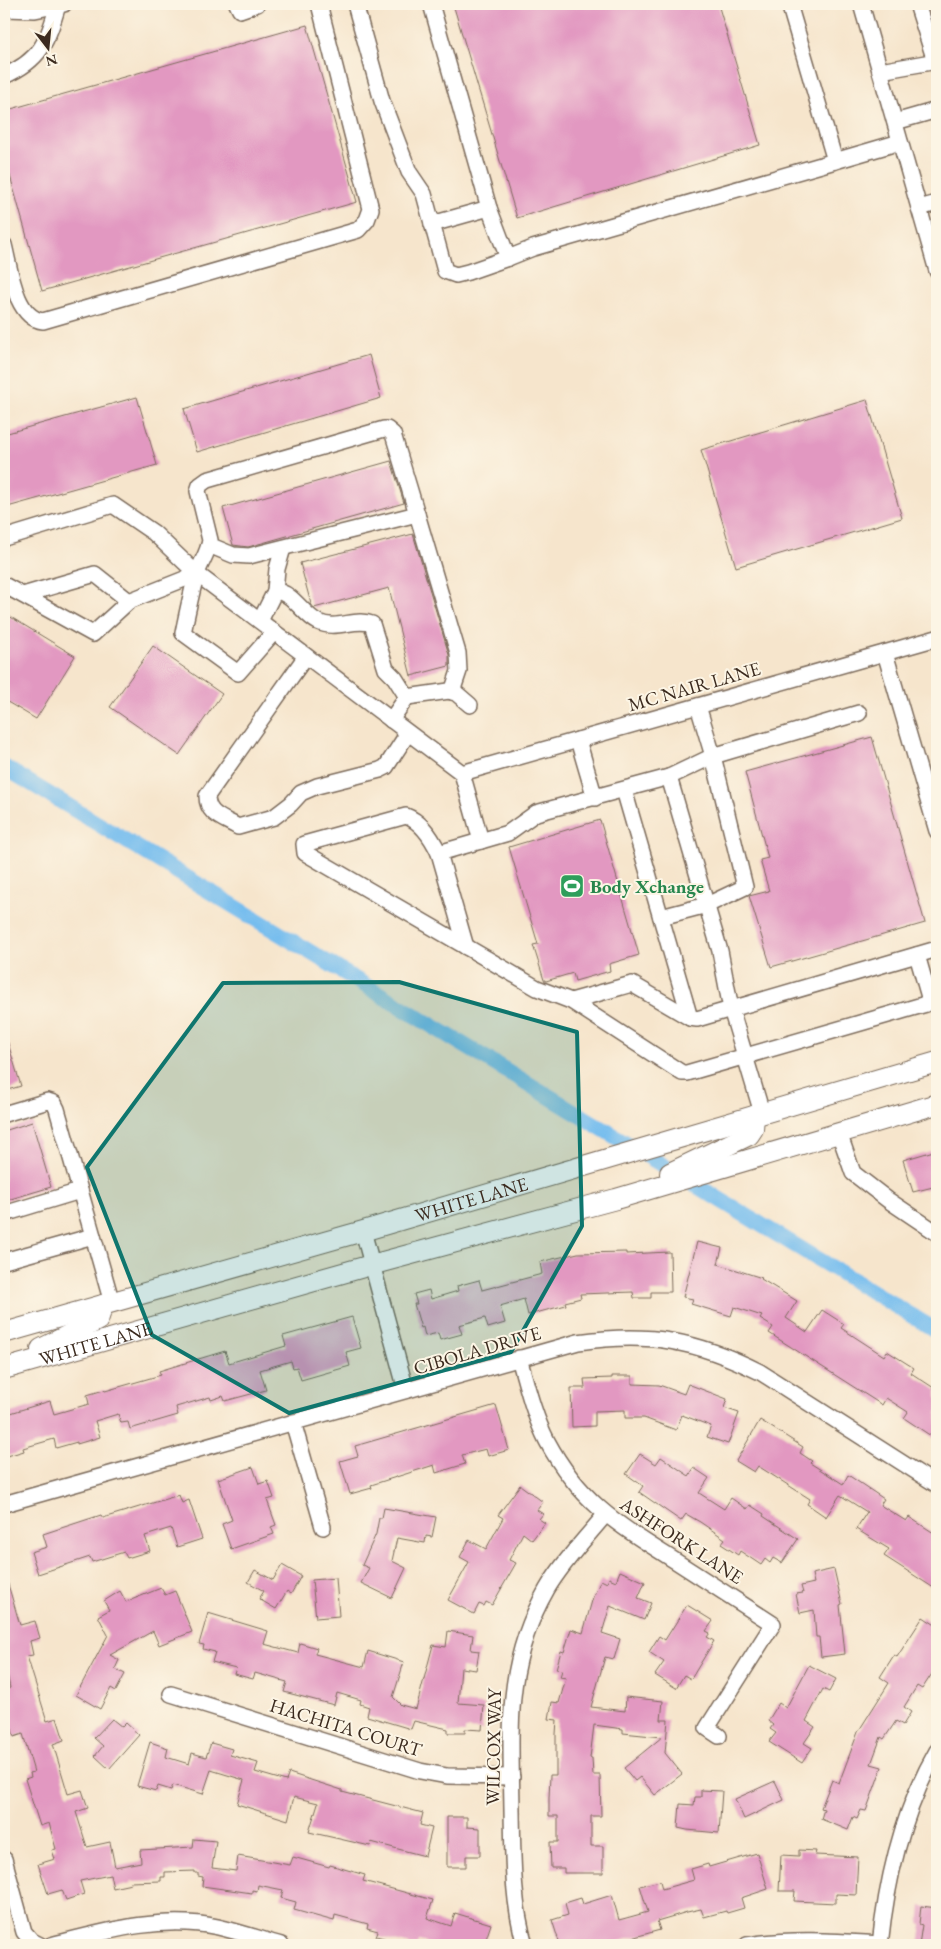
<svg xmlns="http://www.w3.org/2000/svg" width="941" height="1949" font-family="'EB Garamond',serif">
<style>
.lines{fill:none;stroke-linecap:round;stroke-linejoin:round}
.canal{stroke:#76bdee;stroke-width:16}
.building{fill:#e298c1}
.minor-casing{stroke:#7c6b5b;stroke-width:18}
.major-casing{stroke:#7c6b5b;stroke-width:22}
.minor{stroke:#fff;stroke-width:15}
.major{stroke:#fff;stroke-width:20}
.marked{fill:#0f766e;fill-opacity:0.2;stroke:#0f766e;stroke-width:4;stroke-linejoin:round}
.labels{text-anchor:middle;stroke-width:4;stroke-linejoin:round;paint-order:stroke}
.street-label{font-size:19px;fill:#3b2a1e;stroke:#fcf5e5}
.leisure-label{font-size:19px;font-weight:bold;fill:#27864d;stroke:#fcf5e5;text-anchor:start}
</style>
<rect width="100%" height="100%" fill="#fcf5e5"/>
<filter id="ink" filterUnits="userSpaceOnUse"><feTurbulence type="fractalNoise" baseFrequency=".02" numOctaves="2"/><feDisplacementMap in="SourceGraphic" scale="10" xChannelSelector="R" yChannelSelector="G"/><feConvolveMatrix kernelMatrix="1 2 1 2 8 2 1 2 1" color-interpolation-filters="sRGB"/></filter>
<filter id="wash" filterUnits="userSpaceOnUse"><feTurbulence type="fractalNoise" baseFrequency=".0096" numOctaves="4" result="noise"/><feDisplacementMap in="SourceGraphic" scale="20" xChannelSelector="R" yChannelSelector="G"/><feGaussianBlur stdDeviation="1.12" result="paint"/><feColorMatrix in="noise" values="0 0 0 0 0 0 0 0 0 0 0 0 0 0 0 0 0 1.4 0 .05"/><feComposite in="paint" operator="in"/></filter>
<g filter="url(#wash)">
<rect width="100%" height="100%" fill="#f6e5cc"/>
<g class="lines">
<polyline class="canal" points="4,767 937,1331"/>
</g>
<g id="blocks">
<g class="building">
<polygon points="453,4 718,4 760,145 517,218"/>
<polygon points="307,25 357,202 42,291 4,154 4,111"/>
<polygon points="369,355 381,398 197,452 184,409"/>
<polygon points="137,397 157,465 4,508 4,434"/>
<polygon points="867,400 902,518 736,567 701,450"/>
<polygon points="391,461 404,503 248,547 233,545 223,508"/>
<polygon points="413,534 449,655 449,666 411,676 389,588 314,608 311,604 300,563"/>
<polygon points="4,613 75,656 36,719 4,700"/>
<polygon points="153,646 222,694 179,755 110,707"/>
<polygon points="872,737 925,923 771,967 749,896 769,891 760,860 768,858 745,772"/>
<polygon points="600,820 639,955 609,964 610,971 575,981 573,973 546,981 544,980 533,945 538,944 509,847"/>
<polygon points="7,1040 21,1086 4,1091 4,1041"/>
<polygon points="32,1122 51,1187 4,1201 4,1131"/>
<polygon points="937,1150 937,1186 913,1192 903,1160"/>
<polygon points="697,1242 722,1248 718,1264 762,1278 761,1279 797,1301 786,1318 807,1332 822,1310 844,1324 841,1328 884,1356 887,1351 914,1368 911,1373 937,1390 937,1440 904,1418 908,1412 886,1398 882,1405 769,1333 773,1327 760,1319 762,1316 734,1307 731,1316 691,1304 693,1299 683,1297"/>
<polygon points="626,1252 626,1254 670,1252 671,1292 651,1292 651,1298 634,1298 633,1292 580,1294 581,1298 565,1302 566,1305 528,1315 524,1299 500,1306 505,1323 488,1328 485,1318 459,1325 462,1334 440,1340 438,1333 425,1336 423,1327 421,1328 414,1304 417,1304 414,1294 429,1290 431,1299 458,1291 457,1286 479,1280 482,1290 542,1274 540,1262 578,1253"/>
<polygon points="352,1317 361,1348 346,1352 350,1366 301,1380 297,1367 293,1368 291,1361 260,1370 266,1390 225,1401 223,1396 211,1400 210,1397 176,1407 178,1415 130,1429 128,1422 121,1423 118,1414 95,1421 100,1437 77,1444 77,1442 56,1448 54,1439 23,1448 24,1451 4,1457 4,1415 50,1401 54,1414 89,1404 87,1395 104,1390 105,1391 161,1375 159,1371 225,1351 229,1363 286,1346 283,1336"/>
<polygon points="612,1376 632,1376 632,1384 659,1385 684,1394 688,1384 727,1399 724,1408 739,1413 728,1444 707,1437 711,1426 682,1415 676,1430 644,1418 625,1418 625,1410 595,1411 595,1426 572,1427 571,1388 585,1388 584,1379 612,1378"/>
<polygon points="496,1405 509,1450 488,1456 486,1449 462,1455 465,1464 436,1473 434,1465 371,1485 372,1488 350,1494 340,1461 358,1456 355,1446"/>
<polygon points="760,1420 803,1447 800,1453 812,1461 810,1463 843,1484 848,1475 884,1499 880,1505 906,1521 909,1517 937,1535 937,1590 884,1556 889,1549 856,1529 867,1512 840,1495 826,1517 807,1504 810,1499 758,1466 754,1472 736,1461"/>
<polygon points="640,1454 656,1464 661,1457 689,1476 694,1468 709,1478 699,1493 724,1509 731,1498 747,1509 750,1505 764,1514 763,1516 798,1539 782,1563 773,1558 770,1563 765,1559 761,1565 740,1551 738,1555 721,1544 725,1539 700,1522 686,1514 681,1521 639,1492 643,1486 626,1474"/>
<polygon points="253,1467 259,1484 268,1481 274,1498 267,1500 276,1525 271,1527 274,1534 231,1549 222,1524 232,1520 218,1479"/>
<polygon points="520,1485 543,1502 537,1510 543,1514 539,1519 545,1523 532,1540 523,1533 509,1560 516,1563 492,1605 486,1602 484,1606 479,1604 474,1614 448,1600 469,1562 460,1557 469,1540 486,1549 503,1518 498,1515"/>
<polygon points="179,1495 182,1503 189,1500 202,1539 177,1547 171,1528 145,1536 150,1551 127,1558 124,1552 92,1562 90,1557 38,1574 31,1552 47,1547 43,1534 101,1515 103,1518"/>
<polygon points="384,1508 436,1517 432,1537 426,1536 425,1543 397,1538 392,1561 406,1568 392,1598 361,1583 369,1568 362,1565 376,1534 379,1518 382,1518"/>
<polygon points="282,1565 301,1576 291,1594 287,1591 276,1609 259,1599 264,1591 248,1582 255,1570 273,1580"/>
<polygon points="834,1569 842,1604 840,1605 845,1654 821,1657 819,1637 816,1637 814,1610 800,1613 796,1594 803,1593 801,1586 814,1583 812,1574"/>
<polygon points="620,1571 645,1582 638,1598 651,1603 644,1620 610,1606 602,1633 620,1639 614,1659 605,1657 591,1707 625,1711 626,1697 663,1701 661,1720 668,1720 665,1753 682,1774 655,1795 640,1777 635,1781 624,1768 662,1737 623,1733 623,1729 594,1725 590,1758 592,1758 593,1775 600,1775 601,1816 591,1816 591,1846 603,1846 603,1873 564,1873 564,1868 551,1868 550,1842 558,1842 558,1816 549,1816 549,1798 550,1775 556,1775 556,1734 557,1720 549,1719 552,1702 559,1703 566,1678 560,1677 562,1670 556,1669 561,1651 564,1652 571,1629 583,1633 593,1597 601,1580 607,1583 609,1578 616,1581"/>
<polygon points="336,1578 339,1616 316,1618 312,1580"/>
<polygon points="4,1581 7,1581 20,1625 35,1621 40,1638 30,1641 33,1655 27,1656 47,1721 57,1718 64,1740 53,1744 68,1794 82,1790 88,1808 76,1812 87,1847 110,1842 115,1867 141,1862 140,1850 193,1847 194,1839 216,1841 212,1868 236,1871 238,1856 290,1865 293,1857 329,1867 330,1865 365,1875 363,1881 433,1900 427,1918 451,1926 455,1913 491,1924 484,1945 435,1945 419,1941 418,1945 410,1945 376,1936 378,1931 367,1928 368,1924 335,1915 334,1921 294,1910 296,1902 281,1898 283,1890 258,1885 257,1891 252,1890 252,1893 202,1886 203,1877 198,1876 198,1873 195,1873 195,1871 165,1872 165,1877 161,1877 161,1881 130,1882 131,1884 113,1888 110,1875 80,1881 84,1894 66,1900 62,1890 48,1894 38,1864 55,1859 52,1850 56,1849 49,1823 40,1826 25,1779 31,1777 30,1773 34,1772 23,1734 14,1737 4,1699 4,1690 10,1688 4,1659"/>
<polygon points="161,1588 165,1595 175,1591 192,1632 159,1645 153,1631 110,1655 119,1660 115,1669 125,1674 116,1691 111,1688 100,1709 76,1695 108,1635 98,1616 109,1610 104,1601 120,1591 126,1602"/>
<polygon points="687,1605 713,1621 706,1631 710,1633 707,1637 714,1641 691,1679 684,1675 676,1688 655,1675 664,1662 649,1652 659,1636 665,1640"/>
<polygon points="208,1613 268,1631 264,1644 298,1653 300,1643 317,1648 315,1654 364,1667 368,1651 404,1662 393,1697 401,1705 416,1709 433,1645 446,1647 448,1631 473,1635 471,1650 479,1651 476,1670 461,1668 458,1703 484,1705 482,1730 465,1729 465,1733 448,1733 448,1729 414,1721 411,1729 367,1716 369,1707 360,1704 361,1700 337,1693 334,1705 284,1692 287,1682 255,1673 253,1679 234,1674 236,1668 212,1662 215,1652 203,1649 204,1645 199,1644"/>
<polygon points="923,1617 937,1626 937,1666 922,1689 917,1686 904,1707 911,1712 903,1725 896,1721 884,1739 881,1737 871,1764 882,1767 866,1811 861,1810 857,1819 853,1817 848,1830 821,1819 824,1809 821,1808 832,1780 839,1783 858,1732 889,1683 880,1677 894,1655 897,1657"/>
<polygon points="809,1665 836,1679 829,1692 823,1689 806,1721 815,1727 804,1743 812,1748 802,1763 769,1742 776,1733 770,1729 773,1725 768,1721 779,1703 786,1708"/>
<polygon points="112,1719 122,1727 126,1723 139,1735 109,1769 95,1756 103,1746 94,1738"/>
<polygon points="150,1742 168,1748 166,1757 189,1764 192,1753 206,1757 211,1743 232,1749 230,1755 258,1763 255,1772 286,1781 289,1773 342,1790 342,1792 423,1813 420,1825 432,1828 425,1856 371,1842 370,1846 309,1832 318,1803 294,1797 288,1820 237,1804 244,1780 211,1770 203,1794 173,1785 171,1790 158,1786 156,1791 137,1786"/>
<polygon points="775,1781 784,1800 744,1819 735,1799"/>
<polygon points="701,1790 722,1791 719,1833 687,1830 678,1828 680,1804 694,1805 695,1797 701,1797"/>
<polygon points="447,1817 467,1817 467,1827 480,1828 480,1856 466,1856 466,1867 447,1867"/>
<polygon points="799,1850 816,1851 815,1855 858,1857 856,1895 836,1894 836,1903 794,1901 795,1891 779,1891 781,1855 799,1856"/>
<polygon points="757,1853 768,1889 741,1898 744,1908 727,1913 726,1911 704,1917 701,1909 687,1912 657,1921 660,1930 606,1945 560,1945 552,1920 568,1915 565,1903 581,1898 583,1904 612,1895 619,1920 648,1912 640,1886 660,1881 662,1889 694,1880 691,1869 708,1864 709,1867"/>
<polygon points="921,1906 937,1908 937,1945 919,1945 922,1925 919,1924"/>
</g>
</g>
</g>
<g filter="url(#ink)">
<use href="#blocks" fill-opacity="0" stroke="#7c6b5b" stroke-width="1"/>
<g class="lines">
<defs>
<g id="minor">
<polyline points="5,4 6,9 35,10 64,4"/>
<polyline points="237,4 240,10 257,4"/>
<polyline points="355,4 382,101 409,172 424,194 445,271 456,275 468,272 508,258"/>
<polyline points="431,4 489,208 508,258 533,248 835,161"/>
<polyline points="789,4 835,161 900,142"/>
<polyline points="861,4 937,271"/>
<polyline points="917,4 935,61"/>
<polyline points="880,71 937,61"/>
<path d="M4,76C41,60 47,42 58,5"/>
<polyline points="895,122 937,110"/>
<polyline points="919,208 937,203"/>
<polyline points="432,224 489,208"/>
<path d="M4,245C10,268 15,318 43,321L358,230L367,220L371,209L319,4"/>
<polyline points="417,514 458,653 459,671 452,692"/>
<polyline points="4,538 113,505 154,533 197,574 462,773 481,841"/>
<path d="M209,545L233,555L249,556L417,514L393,434L387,429H384L207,480L200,485L198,491L210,540C208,554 200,563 196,576C191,594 187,614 183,633L238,673L274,632"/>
<polyline points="4,585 93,634 129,601 197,574"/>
<polyline points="275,591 277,569 283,548"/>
<polyline points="23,595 95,574 129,601"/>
<path d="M260,621L275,591C293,592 302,614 318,622C337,631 355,617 372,624L386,669L395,678L407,697L391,720"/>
<polyline points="885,653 937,831"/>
<path d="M306,656L207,796C207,815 223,818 238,827L274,817L291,804L301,793L317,786L380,770L386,767L408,733"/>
<polyline points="407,697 449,691 456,693 470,705"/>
<path d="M859,713L713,756L669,777L536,813L508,833L439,853C432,838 422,822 406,816L304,844L305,853L537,988L571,1001L682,1073H687L926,1004L929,997L917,955"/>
<polyline points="578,740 595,798"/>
<polyline points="462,773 937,638"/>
<polyline points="669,777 720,951 731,1009 762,1113"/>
<polyline points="624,790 690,1018"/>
<polyline points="439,853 466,947"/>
<polyline points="661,917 707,905 745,887 713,756 698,706"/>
<polyline points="571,1001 632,984 690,1018 697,1019 937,949"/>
<polyline points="4,1114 48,1101 54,1103 57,1109 112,1303"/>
<polyline points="839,1133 853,1173 888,1200 937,1233"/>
<polyline points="4,1214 80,1191"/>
<polyline points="363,1231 406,1390"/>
<polyline points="4,1261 93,1236"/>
<path d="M519,1358C527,1386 534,1416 547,1441C580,1503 620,1526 677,1562C709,1583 741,1603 773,1624L707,1728L719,1736"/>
<polyline points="293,1422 323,1527"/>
<path d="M4,1504L578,1342C649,1332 696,1340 760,1372L937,1485"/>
<polyline points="171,1694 420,1771 447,1776 512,1777"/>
<polyline points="4,1859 24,1932 32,1941 40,1945"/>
<path d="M51,1945C106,1931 161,1915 218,1927C240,1932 260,1939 281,1945"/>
<path d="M525,1945C512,1900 513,1857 512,1810C511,1728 504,1664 547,1589C563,1562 585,1539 605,1515"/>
<path d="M747,1945C793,1938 834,1941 881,1944"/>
<path d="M880,1945C887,1877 903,1810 937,1751"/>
</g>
<g id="major">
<polyline points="670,1173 749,1135 753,1129 754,1116"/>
<path id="s1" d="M4,1333L363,1231L937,1062"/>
<polyline points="41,1349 98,1320 103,1305"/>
<path id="s2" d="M4,1369L371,1265L616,1199L937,1104"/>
</g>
</defs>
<use href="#minor" class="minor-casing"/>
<use href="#major" class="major-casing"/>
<use href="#minor" class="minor"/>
<use href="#major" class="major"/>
</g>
</g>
<path class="marked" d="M399,982L577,1032L582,1226L511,1352L289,1413L152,1335L87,1167L223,983Z"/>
<defs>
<symbol id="stadium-square" viewBox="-11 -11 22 22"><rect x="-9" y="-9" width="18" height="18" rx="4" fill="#2e9e5b" stroke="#fcf5e5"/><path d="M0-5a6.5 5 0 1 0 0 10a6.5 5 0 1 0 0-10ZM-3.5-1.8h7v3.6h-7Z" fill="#fff"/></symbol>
</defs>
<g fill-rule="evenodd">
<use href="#stadium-square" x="558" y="872" width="28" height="28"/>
</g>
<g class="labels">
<g class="street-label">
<text transform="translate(694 686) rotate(-16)" y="7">MC NAIR LANE</text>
<text dy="7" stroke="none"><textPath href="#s1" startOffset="486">WHITE LANE</textPath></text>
<text dy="7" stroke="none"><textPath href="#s2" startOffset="95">WHITE LANE</textPath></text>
<text transform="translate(477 1350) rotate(-16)" y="7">CIBOLA DRIVE</text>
<text transform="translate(682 1540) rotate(33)" y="7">ASHFORK LANE</text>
<text transform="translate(346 1727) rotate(17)" y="7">HACHITA COURT</text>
<text transform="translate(493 1747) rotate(-89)" y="7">WILCOX WAY</text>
</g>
<g class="leisure-label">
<text x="590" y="893">Body Xchange</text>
</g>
</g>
<rect width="941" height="1949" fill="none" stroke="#fcf5e5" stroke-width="20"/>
<g transform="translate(48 48) rotate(164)" stroke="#fcf5e5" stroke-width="4" paint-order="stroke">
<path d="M0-4L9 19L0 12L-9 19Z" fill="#3b2a1e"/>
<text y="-8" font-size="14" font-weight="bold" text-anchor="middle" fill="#3b2a1e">N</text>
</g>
</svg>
